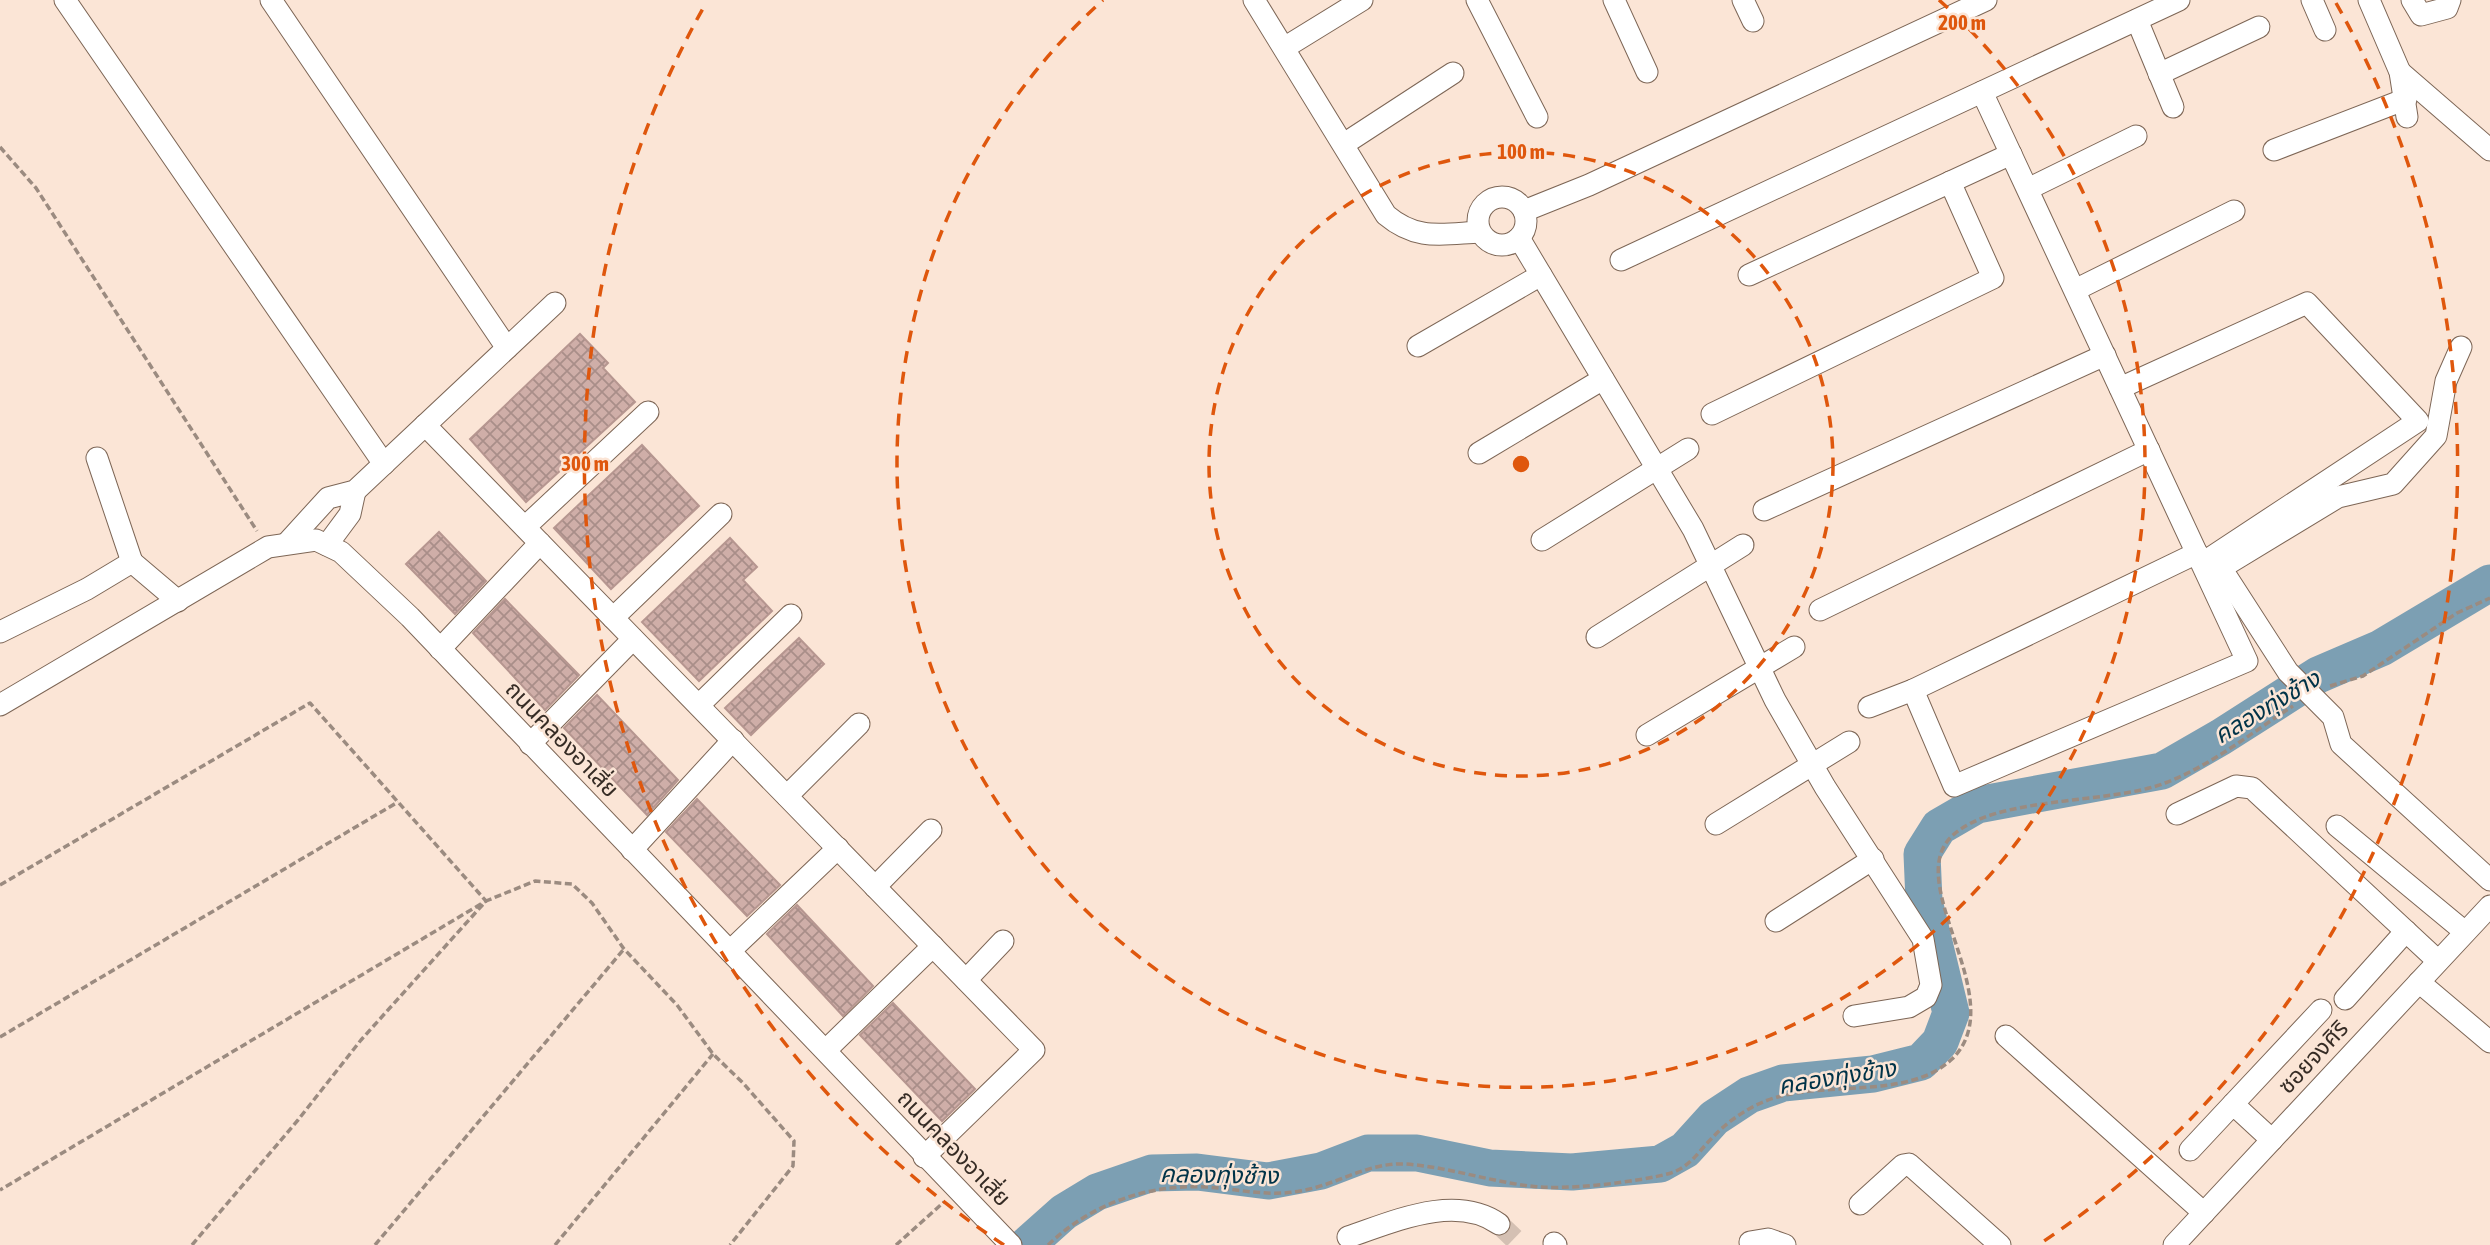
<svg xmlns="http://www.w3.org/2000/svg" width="2490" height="1245" font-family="'Asap Condensed','Noto Sans Thai',sans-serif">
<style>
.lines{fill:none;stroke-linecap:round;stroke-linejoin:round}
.river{stroke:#7c9fb3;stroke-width:37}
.building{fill:url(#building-cross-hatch);stroke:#b69690;stroke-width:2}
.minor-tunnel{stroke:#d4c0b3;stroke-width:21;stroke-dasharray:21 10;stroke-linecap:butt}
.minor-casing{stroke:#7d6656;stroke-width:23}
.path{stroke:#9b8b80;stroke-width:3.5;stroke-dasharray:7 3.5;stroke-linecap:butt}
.minor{stroke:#fff;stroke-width:21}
.ring{fill:none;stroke:#df570d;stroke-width:3.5;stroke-dasharray:12 9}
.labels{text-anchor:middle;stroke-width:5;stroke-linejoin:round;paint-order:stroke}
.street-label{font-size:23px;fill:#362c25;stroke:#fbe5d6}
.water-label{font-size:24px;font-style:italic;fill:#003348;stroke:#fbe5d6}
.centre{fill:#df570d;stroke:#fbe5d6;stroke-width:3.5}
.ring-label{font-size:21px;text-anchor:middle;font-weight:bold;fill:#df570d;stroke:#fbe5d6;stroke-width:5;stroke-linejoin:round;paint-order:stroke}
</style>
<defs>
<pattern id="building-cross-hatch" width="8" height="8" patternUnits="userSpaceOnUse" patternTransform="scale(1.75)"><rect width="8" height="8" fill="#cfaea8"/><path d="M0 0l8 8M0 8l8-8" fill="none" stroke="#a98e89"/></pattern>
</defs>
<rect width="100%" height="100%" fill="#fbe5d6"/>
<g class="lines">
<polyline class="river" points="1027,1245 1064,1212 1097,1192 1152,1173 1197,1172 1268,1181 1321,1171 1368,1153 1417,1153 1490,1168 1572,1172 1660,1164 1685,1150 1714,1118 1749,1095 1783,1083 1873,1074 1921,1062 1940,1042 1951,1013 1924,901 1922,854 1939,827 1977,805 2162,771 2221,737 2318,675 2381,648 2490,583"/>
</g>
<g class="building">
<polygon points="580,334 608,363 603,368 635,402 526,502 470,439"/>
<polygon points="642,445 699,506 611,589 554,528"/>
<polygon points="439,532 486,581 455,614 406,564"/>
<polygon points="730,538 757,567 743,580 772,611 699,681 642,622"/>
<polygon points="505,599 579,675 545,710 473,633"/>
<polygon points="799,638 824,664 751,735 725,708"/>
<polygon points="597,695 678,780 647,815 564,728"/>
<polygon points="697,799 780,885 747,916 666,832"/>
<polygon points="797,905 873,986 843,1016 767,934"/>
<polygon points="893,1003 975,1089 942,1121 860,1035"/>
</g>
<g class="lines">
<polyline class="minor-tunnel" points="1499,1224 1521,1245"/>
<defs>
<g id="minor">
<polyline points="65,0 384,464"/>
<polyline points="271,0 507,348"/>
<path d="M1254,0L1386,215C1417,241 1441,234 1480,232"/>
<polyline points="1477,0 1537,117"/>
<polyline points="1614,0 1647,72"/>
<polyline points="1743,0 1753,21"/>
<polyline points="2312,0 2325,30"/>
<polyline points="2369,0 2400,72 2407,117"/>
<polyline points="2412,0 2421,15 2447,8 2450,0"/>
<polyline points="2137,20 2173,107"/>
<polyline points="1284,48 1362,0"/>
<polyline points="2400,72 2490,150"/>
<polyline points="2159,74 2259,27"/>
<polyline points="1344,144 1453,73"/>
<polyline points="2274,150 2406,99"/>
<polyline points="2028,189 2136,136"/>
<circle cx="1502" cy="221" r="24"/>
<polyline points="1524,211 1589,185 1986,0"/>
<polyline points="1519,238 1693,529 1775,700 1825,787 1923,939 1931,985 1926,997 1909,1007 1854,1016"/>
<polyline points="1621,260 2179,0"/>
<polyline points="1749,275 2011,154"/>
<polyline points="2075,290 2234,211"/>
<polyline points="1418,346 1541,275"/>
<polyline points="2461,347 2446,381 2436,436 2393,484 2338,497 2221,568 2288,672 2333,717 2341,744 2490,880"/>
<polyline points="2120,388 2307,303 2418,421 2204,562"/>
<polyline points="1712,414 1993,278 1950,182"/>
<polyline points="425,425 1034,1050 924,1157"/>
<polyline points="1479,453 1603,379"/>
<polyline points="97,458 132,562"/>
<polyline points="1764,510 2105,355"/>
<polyline points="525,527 648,412"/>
<polyline points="1542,540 1688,449"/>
<polyline points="287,543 328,498 355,491 555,303"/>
<polyline points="327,545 350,514 355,491"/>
<polyline points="1820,610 2149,450"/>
<polyline points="613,618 721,514"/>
<polyline points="0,632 87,589 132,562 178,601"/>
<polyline points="1597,637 1743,545"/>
<polyline points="440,649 540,543"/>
<polyline points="1913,690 1954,786 2247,661 1982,92"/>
<polyline points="0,705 268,547 316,540 341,552 410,617 1011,1245"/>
<polyline points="699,705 791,615"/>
<polyline points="1869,707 1913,690 2197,553"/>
<polyline points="1647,735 1794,647"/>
<polyline points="530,744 633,639"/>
<polyline points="787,796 859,724"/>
<polyline points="2177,814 2236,786 2252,788 2438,961"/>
<polyline points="1716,824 1849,742"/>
<polyline points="2337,826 2465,932"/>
<polyline points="632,850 733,740"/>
<polyline points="875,887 931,830"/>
<polyline points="1776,921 1873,859"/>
<polyline points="730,951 838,848"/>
<polyline points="966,980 1003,941"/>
<polyline points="2419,982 2490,1042"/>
<polyline points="2345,999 2406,931"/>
<polyline points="2006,1036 2204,1213"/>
<polyline points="826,1050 933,946"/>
<polyline points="2233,1104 2321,1010"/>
<polyline points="2190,1150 2233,1104 2272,1140"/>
<polyline points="1860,1204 1903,1165 1909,1164 2000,1245"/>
<path d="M1348,1237C1393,1222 1455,1193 1499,1224"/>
<polyline points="1750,1242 1768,1239 1785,1245"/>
<polyline points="1554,1243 1556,1245"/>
<polyline points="2174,1245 2490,906"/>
</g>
</defs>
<use href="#minor" class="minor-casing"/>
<g class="path">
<polyline points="0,147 36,188 257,531"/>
<polyline points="2330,686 2363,676 2457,613 2490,598"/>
<polyline points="0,885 310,703 486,901 0,1190"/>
<polyline points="0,1037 398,802"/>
<polyline points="192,1245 298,1120 361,1040 486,901 535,881 572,884 592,903 624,949 677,1005 713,1054 743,1083 794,1141 793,1166 730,1245"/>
<polyline points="375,1245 624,949"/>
<polyline points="555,1245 713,1054"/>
<polyline points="896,1245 944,1202"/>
<path d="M1048,1245C1091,1204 1147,1184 1206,1187C1239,1189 1267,1197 1300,1191C1337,1185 1367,1162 1406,1164C1448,1167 1488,1181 1530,1186C1562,1191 1639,1182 1671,1173C1691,1166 1698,1152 1712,1138C1726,1123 1744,1110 1763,1102C1820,1078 1907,1102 1952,1059C2013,1000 1901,884 1952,836C1996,795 2108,805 2165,783C2212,765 2251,733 2293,706"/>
</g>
<use href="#minor" class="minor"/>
</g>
<g class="ring">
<circle cx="1521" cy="464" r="312"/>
<path d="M1939 0A624 624 0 1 1 1103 0"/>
<path d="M1004 1245A936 936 0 0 1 706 3M2336 3A936 936 0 0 1 2038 1245"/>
</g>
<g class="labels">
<g class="street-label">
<text transform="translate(562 739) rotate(46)" y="8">ถนนคลองอาเสี่ย</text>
<text transform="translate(2313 1057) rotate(-47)" y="8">ซอยจงศิริ</text>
<text transform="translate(954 1148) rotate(46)" y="8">ถนนคลองอาเสี่ย</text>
</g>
<g class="water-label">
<text transform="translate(2267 707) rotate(-31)" y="8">คลองทุ่งช้าง</text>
<text transform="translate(1837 1077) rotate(-9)" y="8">คลองทุ่งช้าง</text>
<text transform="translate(1219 1175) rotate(1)" y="8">คลองทุ่งช้าง</text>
</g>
</g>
<circle cx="1521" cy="464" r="10" class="centre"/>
<g class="ring-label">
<text x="1962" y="30">200 m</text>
<text x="1521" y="159">100 m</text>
<text x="585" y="471">300 m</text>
</g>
</svg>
